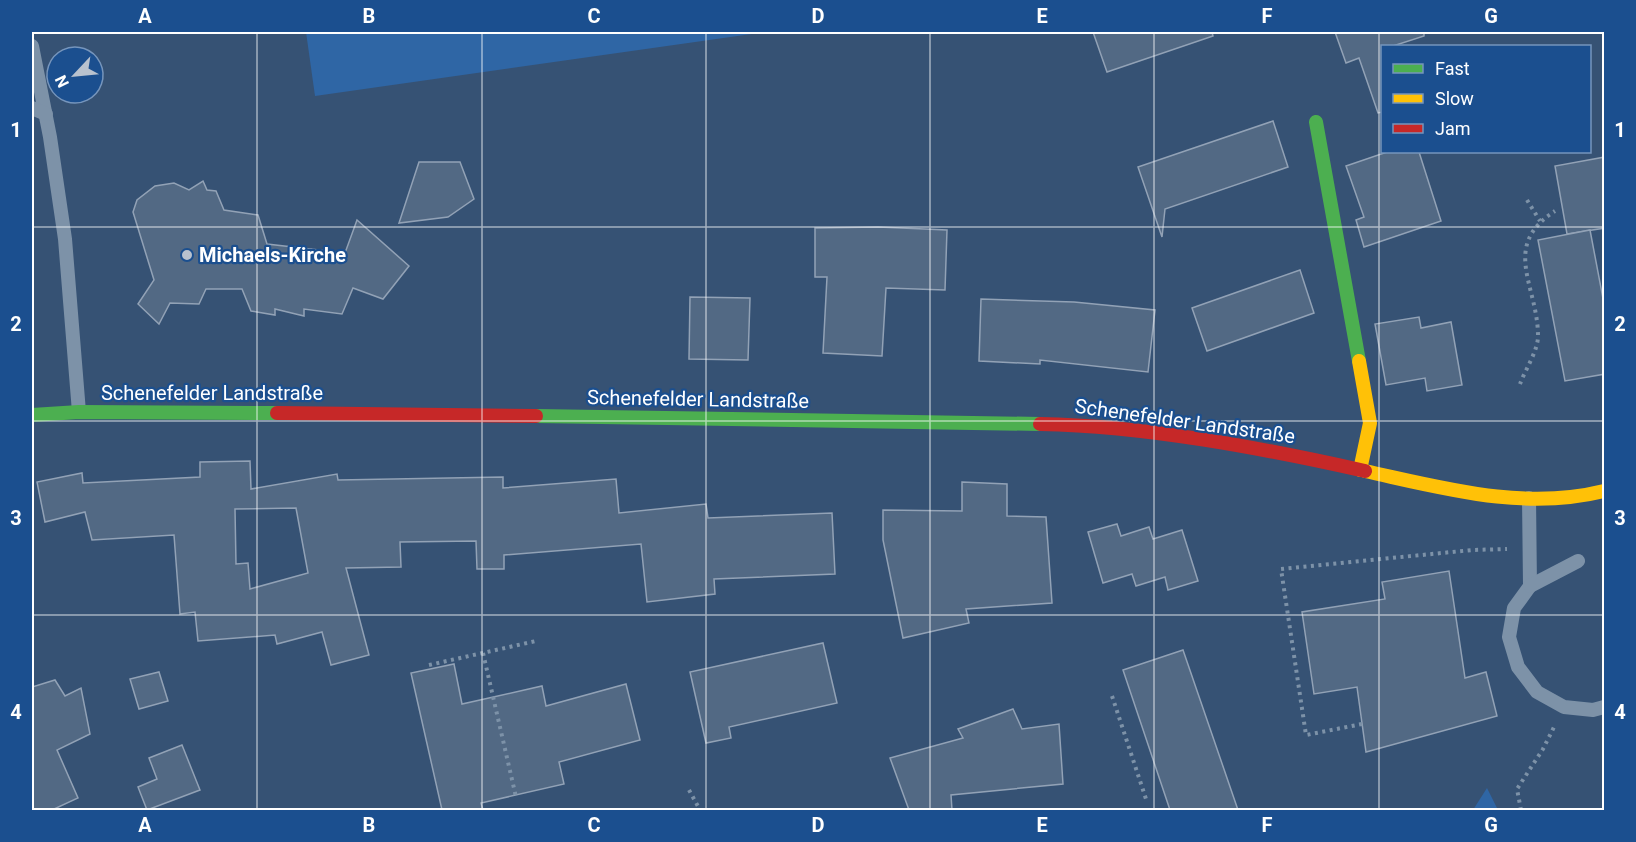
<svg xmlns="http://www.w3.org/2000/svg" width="1636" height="842" font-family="Roboto,sans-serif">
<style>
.green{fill:#2f66a5}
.building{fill:#526984;stroke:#92a2b6;stroke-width:1.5;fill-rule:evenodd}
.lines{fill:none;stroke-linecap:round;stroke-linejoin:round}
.path{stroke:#7d92a8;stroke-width:4;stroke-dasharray:3 4.5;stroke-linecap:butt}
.lane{stroke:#7d92a8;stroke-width:14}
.fast{stroke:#4caf50;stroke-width:14}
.slow{stroke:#ffc107;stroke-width:14}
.jam{stroke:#c62828;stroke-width:14}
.grid{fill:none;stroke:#fff;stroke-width:1.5;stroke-opacity:0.55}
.poi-dot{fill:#b9c2ce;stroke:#1b4f8f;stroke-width:2}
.labels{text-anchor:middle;stroke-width:4.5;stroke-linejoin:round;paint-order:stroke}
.poi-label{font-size:20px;font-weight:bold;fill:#fff;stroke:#1b4f8f;text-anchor:start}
.street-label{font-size:20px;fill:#fff;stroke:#1b4f8f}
.neatline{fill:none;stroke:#fff;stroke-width:2}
.grid-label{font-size:20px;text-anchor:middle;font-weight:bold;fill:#fff}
</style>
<rect width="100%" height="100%" fill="#365274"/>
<g class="green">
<polygon points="306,32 766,32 315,96"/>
<polygon points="1487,788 1498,810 1473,810"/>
</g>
<g class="building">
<polygon points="1093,32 1212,32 1213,36 1107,72"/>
<polygon points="1335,32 1424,32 1424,36 1393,46 1383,46 1383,112 1378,113 1359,58 1346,63"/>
<polygon points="1273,121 1288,167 1165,209 1162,237 1138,167"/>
<polygon points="1387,152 1419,152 1441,221 1364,247 1356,220 1364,217 1346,166"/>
<polygon points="1605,157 1605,228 1567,234 1555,166"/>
<polygon points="419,162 460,162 474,199 448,217 399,223"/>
<polygon points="203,181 207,190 216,191 224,210 258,215 267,244 345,253 357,220 409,266 383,299 353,288 342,314 304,309 304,316 275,309 275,315 251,311 242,289 206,289 199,304 170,303 159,324 138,304 154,280 133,212 137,200 155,186 174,183 189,190"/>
<polygon points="878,227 947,230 945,290 886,288 882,356 823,353 827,277 815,277 815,228"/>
<polygon points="1590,230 1605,309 1605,374 1565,381 1538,240"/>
<polygon points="1300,270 1314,313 1207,351 1192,308"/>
<polygon points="690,297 750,298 748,360 689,359"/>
<polygon points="981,299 1074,302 1155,310 1148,372 1040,360 1040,364 979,361"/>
<polygon points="1419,317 1421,328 1451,322 1462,385 1427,391 1425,378 1386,385 1375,324"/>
<path d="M250,461L251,489L337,474L338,480L503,477V488L616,479L619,513L706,504L708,518L832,513L835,574L714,579L715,594L647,602L641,544L504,555V569H477L476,541L400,542L401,567L346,568L369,655L331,665L322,632L277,644L275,635L198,641L195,612L180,614L174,535L92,540L85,512L45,522L37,482L82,473L83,483L200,477V462ZM296,508L308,573L250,589L248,563L236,564L235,509Z"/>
<polygon points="962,482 1007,484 1007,516 1046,517 1052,603 966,609 969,623 903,638 883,540 883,510 962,511"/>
<polygon points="1117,524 1121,536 1149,527 1153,539 1182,530 1198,581 1168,590 1165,577 1136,586 1132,574 1103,583 1088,532"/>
<polygon points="1449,571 1465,678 1486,672 1497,716 1366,752 1357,687 1314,694 1302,612 1385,599 1382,582"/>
<polygon points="823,643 837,703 729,727 731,738 706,743 690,672"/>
<polygon points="1183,650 1238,810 1170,810 1123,670"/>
<polygon points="454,664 462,704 542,686 546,706 626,684 640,740 559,762 564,784 481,803 483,810 442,810 411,673"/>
<polygon points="159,672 168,701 139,709 130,679"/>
<polygon points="55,680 65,696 81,688 90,734 57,750 78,798 52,810 32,810 32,687"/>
<polygon points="1013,709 1022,729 1059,724 1063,784 951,795 952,810 909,810 890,758 963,738 958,729"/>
<polygon points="182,745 200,790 147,810 138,787 157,779 149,758"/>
</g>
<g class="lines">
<g class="path">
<polyline points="1527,200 1540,221"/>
<path d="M1520,384C1525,370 1538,351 1538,336C1538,286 1500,246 1555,211"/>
<polyline points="483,653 516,797"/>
<polyline points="429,665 536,641"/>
<polyline points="1112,696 1146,799"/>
<polyline points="1362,724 1306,735 1281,569 1472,550 1507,549"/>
<polyline points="689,790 700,810"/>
<polyline points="1521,810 1517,789 1543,749 1554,727"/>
</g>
<g class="lane">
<polyline points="32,46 50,137 65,239 79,412"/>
<polyline points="32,108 46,114"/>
<polyline points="1529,498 1530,586 1514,608 1509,637 1518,667 1537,692 1564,707 1593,710 1604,707"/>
<polyline points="1530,586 1578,561"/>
</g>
<g class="fast">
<polyline points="1316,122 1359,361"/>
<polyline points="32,415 79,412 277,413"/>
<polyline points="536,416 1040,424"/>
</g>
<g class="slow">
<polyline points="1359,361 1370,423 1360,470"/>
<path d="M1365,471C1443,488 1524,511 1604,491"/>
</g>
<g class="jam">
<polyline points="277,413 536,416"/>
<path d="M1040,424C1146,426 1262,448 1365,471"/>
</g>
</g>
<path class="grid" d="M257,32V810M482,32V810M706,32V810M930,32V810M1154,32V810M1379,32V810M32,227H1604M32,421H1604M32,615H1604"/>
<circle class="poi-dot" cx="187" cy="255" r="6"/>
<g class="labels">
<g class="poi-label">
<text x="199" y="262">Michaels-Kirche</text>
</g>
<g class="street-label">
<text x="212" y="400">Schenefelder Landstraße</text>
<text transform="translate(698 399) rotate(1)" y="7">Schenefelder Landstraße</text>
<text transform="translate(1185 421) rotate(8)" y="7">Schenefelder Landstraße</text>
</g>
</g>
<rect width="1636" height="842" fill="none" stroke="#1b4f8f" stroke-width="66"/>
<rect x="1381" y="45" width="210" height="108" fill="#1b4f8f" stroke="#7695bc" stroke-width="1.5"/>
<rect x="1393" y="64" width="30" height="9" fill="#4caf50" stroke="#7695bc" stroke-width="1.5"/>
<text x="1435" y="75" font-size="18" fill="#ffffff">Fast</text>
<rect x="1393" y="94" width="30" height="9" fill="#ffc107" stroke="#7695bc" stroke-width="1.5"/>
<text x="1435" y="105" font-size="18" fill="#ffffff">Slow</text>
<rect x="1393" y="124" width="30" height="9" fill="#c62828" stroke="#7695bc" stroke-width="1.5"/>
<text x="1435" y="135" font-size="18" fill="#ffffff">Jam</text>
<g transform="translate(75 75) rotate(244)"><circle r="28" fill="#1b4f8f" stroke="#7695bc" stroke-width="1.5"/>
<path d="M0-4.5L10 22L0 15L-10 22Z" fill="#b9c2ce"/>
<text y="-9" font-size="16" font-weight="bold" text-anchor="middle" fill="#ffffff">N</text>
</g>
<rect x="33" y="33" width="1570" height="776" class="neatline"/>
<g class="grid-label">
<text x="145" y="23">A</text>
<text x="369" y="23">B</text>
<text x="594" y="23">C</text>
<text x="818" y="23">D</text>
<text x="1042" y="23">E</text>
<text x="1267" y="23">F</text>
<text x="1491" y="23">G</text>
<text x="16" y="137">1</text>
<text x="1620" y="137">1</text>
<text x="16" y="331">2</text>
<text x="1620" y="331">2</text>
<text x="16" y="525">3</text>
<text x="1620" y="525">3</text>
<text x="16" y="719">4</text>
<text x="1620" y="719">4</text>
<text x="145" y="832">A</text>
<text x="369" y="832">B</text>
<text x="594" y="832">C</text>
<text x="818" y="832">D</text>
<text x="1042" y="832">E</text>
<text x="1267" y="832">F</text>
<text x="1491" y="832">G</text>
</g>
</svg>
